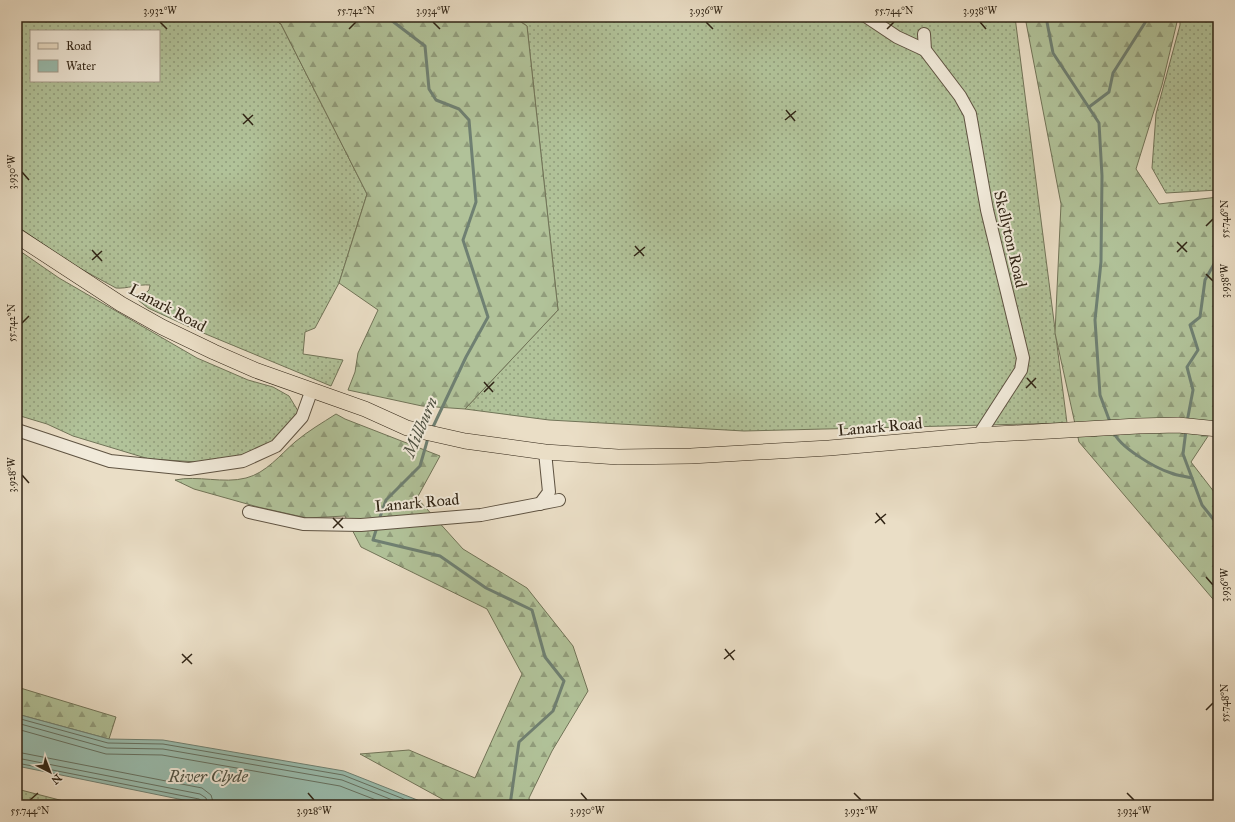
<svg xmlns="http://www.w3.org/2000/svg" width="1235" height="822" font-family="'IM FELL Great Primer',serif">
<style>
.grass{fill:url(#grass-dots);stroke:#717458;fill-rule:evenodd}
.forest{fill:url(#forest-firs);stroke:#717458}
.water{fill:#99bdaf;stroke:#6f8072}
.lines{fill:none;stroke-linecap:round;stroke-linejoin:round}
.shore{stroke:#657162;stroke-width:1}
.stream{stroke:#6f8072;stroke-width:3}
.minor-casing{stroke:#5f5342;stroke-width:14}
.major-casing{stroke:#312516;stroke-width:16}
.minor{stroke:#f1eada;stroke-width:12}
.major{stroke:#eadec6;stroke-width:15}
.ticks{fill:none;stroke:#312516;stroke-width:1.5}
.labels{text-anchor:middle;stroke-width:4;stroke-linejoin:round;paint-order:stroke}
.street-label{font-size:16px;fill:#312516;stroke:#f1eada}
.water-label{font-size:17px;font-style:italic;fill:#505344;stroke:#f1eada}
.neatline{fill:none;stroke:#312516;stroke-width:1.5}
.ticks-label{font-size:10px;text-anchor:middle;fill:#312516}
</style>
<defs>
<pattern id="grass-dots" width="8" height="8" patternUnits="userSpaceOnUse"><rect width="8" height="8" fill="#b1c299"/><path d="M2 2h.1M6 6h.1" fill="none" stroke="#919d7c" stroke-width="1.8" stroke-linecap="round"/></pattern>
<pattern id="forest-firs" width="22" height="20" patternUnits="userSpaceOnUse"><rect width="22" height="20" fill="#b1c299"/><path d="M5 1l3.5 6h-7zM16 11l3.5 6h-7z" fill="#919d7c"/></pattern>
</defs>
<rect width="100%" height="100%" fill="#eadec6"/>
<filter id="stains"><feTurbulence type="fractalNoise" baseFrequency=".005" numOctaves="4"/><feColorMatrix values="0 0 0 0 .2 0 0 0 0 .09 0 0 0 0 .02 0 0 0 .5 -.17"/></filter>
<radialGradient id="worn" r=".72"><stop offset=".6" stop-color="#630" stop-opacity="0"/><stop offset="1" stop-color="#630" stop-opacity=".3"/></radialGradient>
<g class="grass">
<path d="M17,17H168L196,21L209,17H270L281,24L367,194L339,283L315,328L305,332L303,354L343,360L331,386L196,330L148,308L138,300L149,290L150,285C138,284 127,289 116,288L70,263L17,226ZM31,31H159V81H31Z"/>
<polygon points="515,17 1015,17 1067,423 744,431 549,420 465,409 558,310 527,26"/>
<polygon points="1180,17 1218,17 1218,190 1166,193 1152,168 1156,114 1180,25"/>
<polygon points="17,249 59,278 197,358 248,380 273,387 289,396 298,411 296,419 275,441 234,458 198,462 149,459 73,436 47,424 17,415"/>
<polygon points="17,789 79,805 17,805"/>
</g>
<g class="forest">
<polygon points="168,17 209,17 196,21"/>
<polygon points="270,17 513,17 527,26 558,310 465,409 422,406 348,390 355,372 358,353 378,310 339,283 367,194 281,24"/>
<polygon points="1025,17 1176,17 1177,22 1162,85 1136,169 1159,204 1218,197 1218,421 1191,462 1218,497 1218,605 1079,442 1055,333 1061,204"/>
<path d="M336,414L345,419L440,456L417,498L463,549L527,588L573,646L588,691L552,751L529,798L530,805H453L360,754L409,750L475,778L522,674L487,609L361,547L345,516L307,518L258,507L194,489L175,480C198,475 223,484 246,478C266,473 280,455 295,442C308,431 322,423 336,414Z"/>
<polygon points="17,687 116,717 109,739 17,714"/>
</g>
<polygon class="water" points="17,714 109,739 163,740 344,771 430,805 208,805 17,766"/>
<g class="lines">
<g class="shore">
<polyline points="17,718 108,743 163,744 343,775 419,805"/>
<polyline points="17,723 107,748 163,749 342,780 405,805"/>
<polyline points="17,729 106,754 162,755 340,786 389,805"/>
<polyline points="17,752 202,788 211,795 214,805"/>
<polyline points="17,758 200,794 206,798 208,805"/>
<polyline points="17,763 199,799 202,801 203,805"/>
</g>
<g class="stream">
<polyline points="387,17 425,46 429,89 436,100 459,109 469,120 476,202 463,240 488,317 466,357 432,429"/>
<polyline points="1046,17 1053,53 1099,123 1102,176 1101,262 1095,320 1100,395 1110,422"/>
<polyline points="1089,107 1109,92 1113,73 1148,18"/>
<polyline points="1187,422 1193,390 1187,367 1198,350 1190,325 1200,317 1205,280 1218,257"/>
<polyline points="1186,430 1183,454 1192,478"/>
<path d="M1113,431C1119,447 1155,468 1171,473C1178,476 1185,476 1192,478L1202,505L1218,525"/>
<polyline points="379,520 386,500 420,466 428,438"/>
<polyline points="377,527 373,540 440,556 486,588 532,610 545,657 564,681 553,711 519,742 510,805"/>
</g>
<defs>
<g id="minor">
<polyline points="867,17 897,37 925,50"/>
<polyline points="924,34 925,50 960,96 970,114 987,210 1023,358 1021,370 979,435"/>
<polyline points="17,430 110,461 189,469 243,461 276,446 302,417 311,392"/>
<polyline points="540,504 549,492 545,452"/>
<polyline points="249,512 303,524 361,525 481,515 559,500"/>
</g>
<polyline id="major" points="17,236 121,304 162,327 214,352 255,370 365,409 407,428 465,441 545,452 618,457 691,456 829,448 979,435 1138,426 1178,425 1218,429"/>
</defs>
<use href="#minor" class="minor-casing"/>
<use href="#major" class="major-casing"/>
<use href="#minor" class="minor"/>
<use href="#major" class="major"/>
</g>
<path class="ticks" d="M160,22L167,29M433,22L440,29M706,22L713,29M980,22L986,29M349,29L356,22M887,29L894,22M786,110L795,121M243,114L253,125M785,120L796,111M243,124L253,115M22,172L29,180M1206,226L1213,219M1177,242L1187,252M635,246L644,256M92,250L102,261M1177,252L1187,242M634,256L645,247M92,260L102,251M1206,274L1213,281M22,323L29,316M1027,378L1036,388M484,382L493,392M1026,388L1036,378M484,392L494,382M22,475L29,483M876,513L885,524M333,518L343,528M875,523L886,514M333,528L343,518M1206,577L1213,585M725,649L734,660M182,654L192,664M724,659L735,650M182,663L192,654M1206,710L1213,703M308,793L314,800M581,793L587,800M854,793L861,800M1127,793L1134,800M30,800L38,793"/>
<g class="labels">
<g class="street-label">
<text transform="translate(1011 239) rotate(77)" y="6">Skellyton Road</text>
<text transform="translate(168 307) rotate(28)" y="6">Lanark Road</text>
<text transform="translate(880 426) rotate(-5)" y="6">Lanark Road</text>
<text transform="translate(417 502) rotate(-5)" y="6">Lanark Road</text>
</g>
<g class="water-label">
<text transform="translate(420 427) rotate(-67)" y="6">Millburn</text>
<text x="208" y="782">River Clyde</text>
</g>
</g>
<rect width="1235" height="822" fill="none" stroke="#eadec6" stroke-width="44"/>
<rect x="30" y="30" width="130" height="52" fill="#f1eada" stroke="#a49b8c"/>
<rect x="38" y="43" width="20" height="6" fill="#eadec6" stroke="#a49b8c"/>
<text x="66" y="50" font-size="12" fill="#312516">Road</text>
<rect x="38" y="60" width="20" height="12" fill="#99bdaf" stroke="#a49b8c"/>
<text x="66" y="70" font-size="12" fill="#312516">Water</text>
<g transform="translate(50 772) rotate(138)" stroke="#f1eada" stroke-width="3" paint-order="stroke">
<path d="M0-3L7 15L0 10L-7 15Z" fill="#312516"/>
<text y="-6" font-size="11" font-weight="bold" text-anchor="middle" fill="#312516">N</text>
</g>
<rect x="22" y="22" width="1191" height="778" class="neatline"/>
<g class="ticks-label">
<text x="160" y="14">3.932°W</text>
<text x="356" y="14">55.742°N</text>
<text x="433" y="14">3.934°W</text>
<text x="706" y="14">3.936°W</text>
<text x="894" y="14">55.744°N</text>
<text x="980" y="14">3.938°W</text>
<text transform="translate(11 172) rotate(-90)" y="4">3.930°W</text>
<text transform="translate(1224 219) rotate(-90)" y="4">55.746°N</text>
<text transform="translate(1224 281) rotate(-90)" y="4">3.938°W</text>
<text transform="translate(11 323) rotate(-90)" y="4">55.742°N</text>
<text transform="translate(11 475) rotate(-90)" y="4">3.928°W</text>
<text transform="translate(1224 585) rotate(-90)" y="4">3.936°W</text>
<text transform="translate(1224 703) rotate(-90)" y="4">55.748°N</text>
<text x="30" y="814">55.744°N</text>
<text x="314" y="814">3.928°W</text>
<text x="587" y="814">3.930°W</text>
<text x="861" y="814">3.932°W</text>
<text x="1134" y="814">3.934°W</text>
</g>
<rect width="100%" height="100%" filter="url(#stains)"/>
<rect width="100%" height="100%" fill="url(#worn)"/>
</svg>
